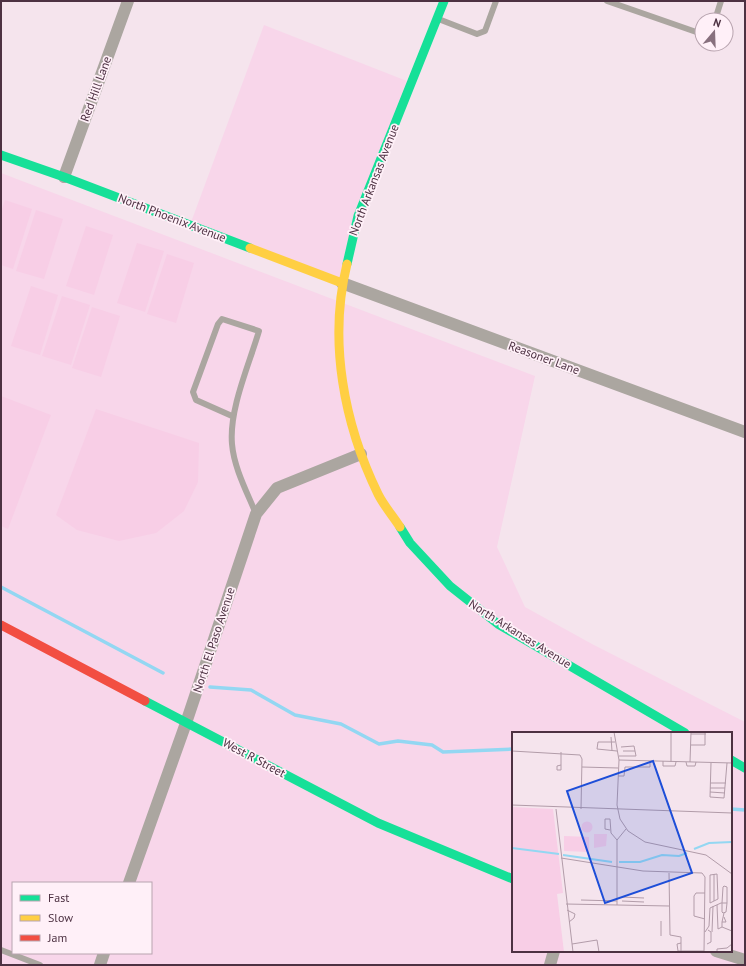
<svg xmlns="http://www.w3.org/2000/svg" width="746" height="966" font-family="'PT Sans',sans-serif">
<style>
.built{fill:#f8d6ea;fill-rule:evenodd}
.green{fill:#f8cee6}
.lines{fill:none;stroke-linecap:round;stroke-linejoin:round}
.stream{stroke:#93d7f2;stroke-width:3.5}
.lane{stroke:#aba6a0;stroke-width:6}
.street{stroke:#aba6a0;stroke-width:12}
.fast{stroke:#16e098;stroke-width:9}
.slow{stroke:#ffcf43;stroke-width:9}
.jam{stroke:#f24e42;stroke-width:9}
.labels{text-anchor:middle;stroke-width:3.5;stroke-linejoin:round;paint-order:stroke}
.street-label{font-size:12px;fill:#4d3142;stroke:#fff0f8}
.inset-river{fill:none;stroke:#93d7f2;stroke-width:2}
.inset-road{fill:none;stroke:#b29ca9;stroke-width:1}
.view{fill:#1d4ed8;fill-opacity:0.15;stroke:#1d4ed8;stroke-width:2}
.inset-edge{fill:none;stroke:#4d3142;stroke-width:2}
</style>
<rect width="100%" height="100%" fill="#f5e4ed"/>
<g class="built">
<polygon points="264,25 412,83 342,283 190,225"/>
<path d="M1,173L535,376L497,547L525,607L592,644L745,722V965H1ZM513,733H731V951H513ZM13,883H151V953H13Z"/>
</g>
<g class="green">
<polygon points="5,200 32,209 13,269 1,265 1,212"/>
<polygon points="36,210 63,219 44,279 16,271"/>
<polygon points="86,226 113,235 94,295 66,286"/>
<polygon points="137,243 164,251 145,312 117,303"/>
<polygon points="167,254 194,263 176,323 147,314"/>
<polygon points="31,286 58,295 40,355 11,346"/>
<polygon points="62,296 90,305 71,365 42,356"/>
<polygon points="92,307 120,316 101,377 72,368"/>
<polygon points="1,396 51,415 8,529 1,526"/>
<polygon points="96,409 199,443 198,482 184,511 156,533 119,541 77,530 56,515"/>
</g>
<g class="lines">
<g class="stream">
<polyline points="1,587 163,673"/>
<polyline points="210,687 251,690 295,715 341,724 379,744 398,741 432,745 443,752 513,749"/>
<polyline points="731,809 745,810"/>
</g>
<g class="lane">
<polyline points="607,1 702,34"/>
<polyline points="441,20 477,34 485,31 496,1"/>
<polyline points="715,20 721,1"/>
<path d="M232,416L196,400L193,392L218,324L222,319L259,331C249,365 229,409 232,444C234,468 247,492 256,514"/>
<polyline points="1,950 40,965"/>
</g>
<g class="street">
<polyline points="64,177 128,1"/>
<polyline points="342,283 745,432"/>
<polyline points="129,883 186,723 256,514 277,488 361,454"/>
<polyline points="716,951 745,960"/>
<polyline points="100,965 104,953"/>
<polyline points="550,965 554,951"/>
</g>
<g class="fast">
<polyline points="1,155 64,177 250,248"/>
<polyline points="347,264 358,216 444,1"/>
<polyline points="400,527 410,543 450,586 498,624 685,733"/>
<polyline points="145,701 378,823 513,879"/>
<polyline points="731,760 745,768"/>
</g>
<g class="slow">
<polyline points="250,248 342,283"/>
<path d="M347,264C328,341 344,424 378,494C384,506 393,516 400,527"/>
</g>
<polyline class="jam" points="1,625 145,701"/>
</g>
<g class="labels">
<g class="street-label">
<text transform="translate(96 89) rotate(-70)" y="4">Red Hill Lane</text>
<text transform="translate(374 180) rotate(-69)" y="4">North Arkansas Avenue</text>
<text transform="translate(172 218) rotate(21)" y="4">North Phoenix Avenue</text>
<text transform="translate(544 358) rotate(20)" y="4">Reasoner Lane</text>
<text transform="translate(520 634) rotate(32)" y="4">North Arkansas Avenue</text>
<text transform="translate(214 640) rotate(-72)" y="4">North El Paso Avenue</text>
<text transform="translate(254 758) rotate(28)" y="4">West R Street</text>
</g>
</g>
<g transform="translate(512 732)">
<rect width="220" height="220" fill="#f5e4ed"/>
<path d="M0,75L41,77L51,161L45,162L52,220H0ZM69.5 95a5.5 5.5 0 1 1 11 0a5.5 5.5 0 1 1-11 0ZM82,102H95L94,114L82,116ZM52,104L77,105V120L52,119Z" fill="#f8cee6"/>
<path class="inset-river" d="M0,116L47,122M182,117L197,111L220,110M51,123L100,130M107,130H128L150,123L167,124L175,121"/>
<path class="inset-road" d="M102,0L107,28L105,73L108,87L116,99L133,110L194,123L220,142M179,2H194M99,5L100,19M103,10H86L85,17L105,19M179,13H193V0M109,15L122,14L123,19M0,19L68,23L70,27L69,77M49,20V38H45V34L49,33M107,24H124L123,19H111M107,28L220,31M151,29V34H163L164,30M159,30V0M174,30L175,34H183L184,30M178,30L179,0M199,31L198,65L212,66L215,31M70,35L106,36M106,44H112L113,35H138V29M198,51H214M198,56H213M220,58V75M198,60L213,61M0,73L220,81M44,77L61,220M98,98L93,97V87H98L99,101L105,108M49,126L131,139L190,141L193,145L192,220M157,141L158,203L169,205V220M205,142L206,167L198,171V143ZM110,165L132,166M69,168L105,169M110,169L132,170M202,169V142M54,172L157,174M105,173V108L114,97M205,173L206,197L210,195M55,178L63,182L62,186L57,190M212,185L214,190H210L212,181M193,187L182,184V164L184,161H193M149,189V204M210,190V195L220,199M193,200L197,194L198,176L209,171H215V155L212,154L211,155L210,171V180L211,181L214,180L215,171M200,200L201,174M169,211L165,212L166,219H192M60,212L85,208L87,220M195,212L199,210V200L196,198M205,220V217L215,216L220,212"/>
<path class="view" d="M141,29L180,141L93,171L55,59Z"/>
<rect width="220" height="220" class="inset-edge"/>
</g>
<rect width="746" height="966" fill="none" stroke="#4d3142" stroke-width="4"/>
<rect x="12" y="882" width="140" height="72" fill="#fff0f8" stroke="#b8a4af"/>
<rect x="20" y="895" width="20" height="6" fill="#16e098" stroke="#b8a4af"/>
<text x="48" y="902" font-size="12" fill="#4d3142">Fast</text>
<rect x="20" y="915" width="20" height="6" fill="#ffcf43" stroke="#b8a4af"/>
<text x="48" y="922" font-size="12" fill="#4d3142">Slow</text>
<rect x="20" y="935" width="20" height="6" fill="#f24e42" stroke="#b8a4af"/>
<text x="48" y="942" font-size="12" fill="#4d3142">Jam</text>
<g transform="translate(714 32) rotate(19)"><circle r="19" fill="#fff0f8" stroke="#b8a4af"/>
<path d="M0-3L7 15L0 10L-7 15Z" fill="#88707e"/>
<text y="-6" font-size="11" font-weight="bold" text-anchor="middle" fill="#4d3142">N</text>
</g>
</svg>
